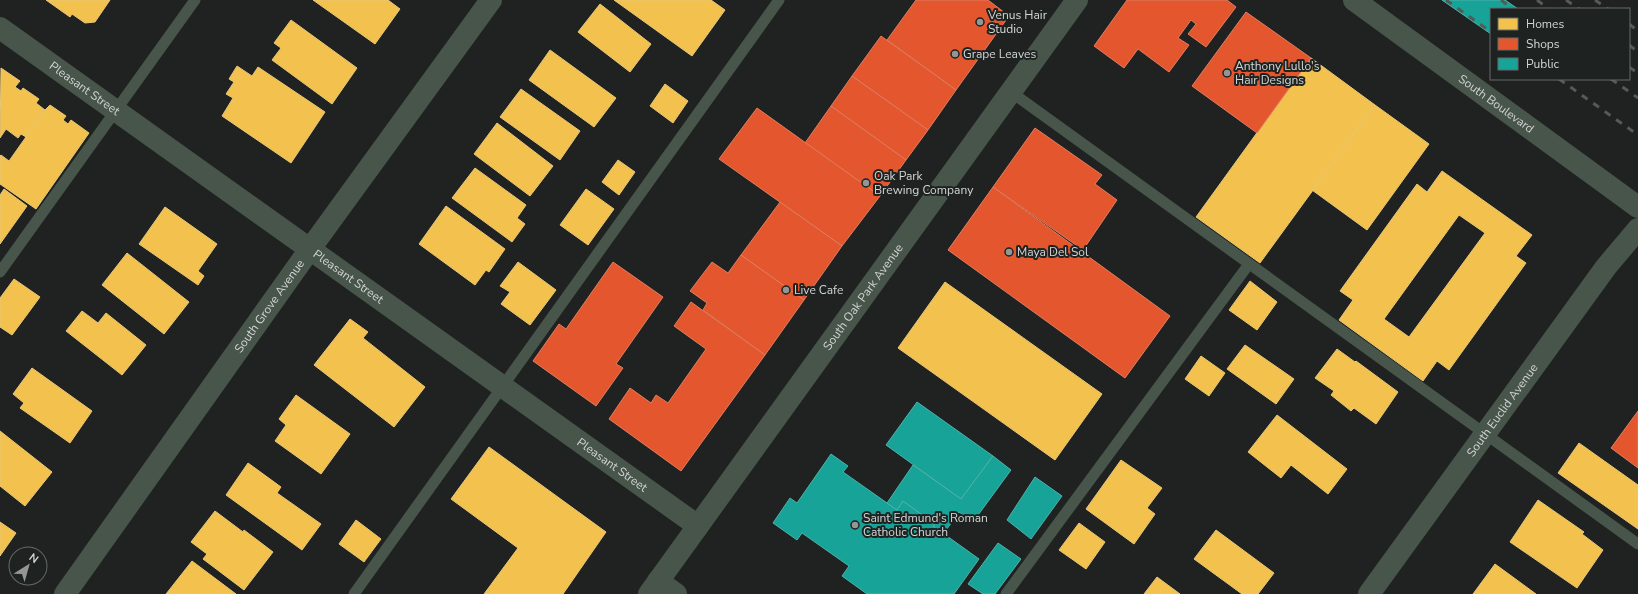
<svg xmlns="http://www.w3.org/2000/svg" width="1638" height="594" font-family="'Nunito Sans',sans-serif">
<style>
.homes{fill:#f2c14e;stroke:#e8c776;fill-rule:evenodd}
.shops{fill:#e4572e;stroke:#df7d60}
.public{fill:#17a398;stroke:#4fb2aa}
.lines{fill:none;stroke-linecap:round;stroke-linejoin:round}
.service{stroke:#47554a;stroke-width:11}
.minor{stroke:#47554a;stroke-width:22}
.tertiary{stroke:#47554a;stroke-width:22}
.rail{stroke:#525b54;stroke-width:3;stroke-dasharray:7 7;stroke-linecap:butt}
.poi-dot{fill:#939695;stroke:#1e2322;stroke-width:1.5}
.labels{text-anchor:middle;stroke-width:4;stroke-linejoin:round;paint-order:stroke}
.poi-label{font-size:12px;fill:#d2d5d4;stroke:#1e2322;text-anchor:start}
.street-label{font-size:12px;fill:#d2d5d4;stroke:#1e2322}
</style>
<rect width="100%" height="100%" fill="#1f2221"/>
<g class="homes">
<polygon points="46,0 110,0 95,22 85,23 72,14 70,17"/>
<polygon points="313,0 388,0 400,9 375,44"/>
<polygon points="614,0 711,0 725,10 692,56"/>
<polygon points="600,4 651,44 630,72 578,32"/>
<polygon points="291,20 357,68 332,104 272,60 281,48 274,43"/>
<polygon points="550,50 616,98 594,127 529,80"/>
<polygon points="1311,58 1375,105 1260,263 1196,217"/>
<polygon points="237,66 252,76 258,67 325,112 291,163 222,116 233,98 226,94 234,82 229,79"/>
<polygon points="1,68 20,81 15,87 21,91 23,88 39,99 36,103 45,110 26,137 21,134 18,138 6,129 0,138"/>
<polygon points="665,84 688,101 673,123 650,106"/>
<polygon points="521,89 580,131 560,160 500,117"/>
<polygon points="50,105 66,116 63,120 68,124 71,120 89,133 36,209 0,184 0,156 1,155 9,161 45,110"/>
<polygon points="1375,105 1429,144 1367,230 1312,190"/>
<polygon points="497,123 553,166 530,196 474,154"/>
<polygon points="618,160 635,172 619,195 602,182"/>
<polygon points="475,168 526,205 517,218 525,224 512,242 452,198"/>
<path d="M1442,171L1532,235L1516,256L1526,263L1449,370L1437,361L1423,381L1339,320L1353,300L1340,291L1417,184L1427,192ZM1459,215L1485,233L1409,337L1384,319Z"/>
<polygon points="4,189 27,206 0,244 0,195"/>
<polygon points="586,189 614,209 588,245 560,225"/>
<polygon points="446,206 505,249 489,272 486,270 475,285 419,244"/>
<polygon points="165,207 217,244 198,271 204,276 198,285 139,244"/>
<polygon points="127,253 189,302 164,334 102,285"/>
<polygon points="518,262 556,290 530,325 501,304 510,292 500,286"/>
<polygon points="14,279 40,297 12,335 0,327 0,298"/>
<polygon points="1250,281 1277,302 1257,330 1229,310"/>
<polygon points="945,282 1102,394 1055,460 898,348"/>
<polygon points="82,311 98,323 106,313 146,345 122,375 66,331"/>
<polygon points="350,319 368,332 363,338 425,387 394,427 314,365"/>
<polygon points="1245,345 1294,379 1276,404 1227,369"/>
<polygon points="1337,349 1355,362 1356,361 1398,392 1376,424 1354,408 1351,411 1331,395 1334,391 1315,378"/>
<polygon points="1201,356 1225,373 1209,396 1185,379"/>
<polygon points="32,368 92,411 70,443 20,408 24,403 13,394"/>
<polygon points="296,395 350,434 321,474 275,441 286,425 279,419"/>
<polygon points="1277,415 1347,469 1328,494 1291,465 1281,478 1248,452"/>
<polygon points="0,431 52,472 25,506 0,486"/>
<polygon points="1579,443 1638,485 1638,529 1558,473"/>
<polygon points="489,447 606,532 563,594 484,594 518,548 451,499"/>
<polygon points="1121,460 1162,488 1147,508 1155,514 1134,544 1086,509"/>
<polygon points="248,463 281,487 277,493 321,524 302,550 226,495"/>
<polygon points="1538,500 1584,532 1582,534 1603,550 1577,588 1510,542"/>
<polygon points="215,511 243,532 244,530 273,552 244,590 203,559 207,554 191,542"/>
<polygon points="356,520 381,539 364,562 339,544"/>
<polygon points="0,522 16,533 0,556"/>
<polygon points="1079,523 1105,542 1086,569 1059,550"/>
<polygon points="1216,530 1274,573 1258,594 1242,594 1194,559"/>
<polygon points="192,561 236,594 166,594"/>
<polygon points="1495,564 1536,594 1473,594"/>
<polygon points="1157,577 1180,594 1144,594"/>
</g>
<g class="shops">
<polygon points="916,0 988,0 1009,16 956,90 887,40"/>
<polygon points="1127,0 1227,0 1236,7 1206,47 1188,34 1196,24 1191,20 1178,38 1189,45 1169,72 1138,49 1124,68 1094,46"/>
<polygon points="1246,12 1311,58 1257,133 1192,86"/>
<polygon points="881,36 956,90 928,130 852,76"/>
<polygon points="852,76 928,130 906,160 831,106"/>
<polygon points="831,106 906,160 880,196 805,143"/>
<polygon points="757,108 880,196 842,246 719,159"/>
<polygon points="1035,128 1102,175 1095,184 1117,200 1083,250 993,187"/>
<polygon points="993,187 1170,316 1125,378 948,250"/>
<polygon points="780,202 842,246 804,300 741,255"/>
<polygon points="741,255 804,300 765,355 703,310 707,303 690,291 712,262 728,273"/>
<polygon points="613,262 663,297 616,364 623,368 596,406 533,361 559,324 566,329"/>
<polygon points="691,302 765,355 681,471 609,419 630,388 651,403 656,395 668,403 706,349 674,326"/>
<polygon points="1638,411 1638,468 1611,448"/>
</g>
<g class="public">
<polygon points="1442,0 1505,0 1518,9 1491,9 1491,34"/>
<polygon points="917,402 993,456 961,499 886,445"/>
<polygon points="831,454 848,466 843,472 897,510 903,501 935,524 933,526 979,559 954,594 867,594 842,576 849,566 802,533 797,540 773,523 790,498 797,503"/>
<polygon points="993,456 1011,470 973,522 959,512 944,533 933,526 935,524 903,501 897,510 887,503 913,465 961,499"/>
<polygon points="1035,477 1062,496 1031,539 1007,520"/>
<polygon points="998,543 1021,559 995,594 983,594 968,584"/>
</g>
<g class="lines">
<g class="service">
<polyline points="1011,92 1638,544"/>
<polyline points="0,272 195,0"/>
<polyline points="354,594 779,0"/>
<polyline points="1006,594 1249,264"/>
</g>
<g class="minor">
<path id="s1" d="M0,28L698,526"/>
<polyline points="658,581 676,594"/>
<path id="s2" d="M65,594L310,249L491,0"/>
<path id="s3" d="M1369,594L1606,267L1638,229"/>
</g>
<g class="tertiary">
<path id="s4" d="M1354,0L1638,207"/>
<path id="s5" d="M649,594L1077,0"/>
</g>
<g class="rail">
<polyline points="1446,0 1491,32"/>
<polyline points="1501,0 1513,9"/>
<polyline points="1537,0 1549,9"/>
<polyline points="1566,0 1579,9"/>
<polyline points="1595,0 1608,9"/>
<polyline points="1629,24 1638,31"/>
<polyline points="1629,45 1638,52"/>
<polyline points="1629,67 1638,73"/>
<polyline points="1559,79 1638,135"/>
<polyline points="1611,79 1638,98"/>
</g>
</g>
<g class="poi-dot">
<circle cx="980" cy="22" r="4"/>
<circle cx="955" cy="54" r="4"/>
<circle cx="1227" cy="73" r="4"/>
<circle cx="866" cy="183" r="4"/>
<circle cx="1009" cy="252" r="4"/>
<circle cx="786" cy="290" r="4"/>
<circle cx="855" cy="525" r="4"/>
</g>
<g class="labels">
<g class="poi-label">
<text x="988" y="19">Venus Hair<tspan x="988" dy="14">Studio</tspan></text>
<text x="963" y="58">Grape Leaves</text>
<text x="1235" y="70">Anthony Lullo's<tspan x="1235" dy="14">Hair Designs</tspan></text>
<text x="874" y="180">Oak Park<tspan x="874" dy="14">Brewing Company</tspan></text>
<text x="1017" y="256">Maya Del Sol</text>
<text x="794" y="294">Live Cafe</text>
<text x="863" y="522">Saint Edmund's Roman<tspan x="863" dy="14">Catholic Church</tspan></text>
</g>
<g class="street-label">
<text dy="4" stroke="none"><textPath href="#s1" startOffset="104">Pleasant Street</textPath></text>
<text dy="4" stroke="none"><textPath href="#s4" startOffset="176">South Boulevard</textPath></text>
<text dy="4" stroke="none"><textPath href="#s1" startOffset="428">Pleasant Street</textPath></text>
<text dy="4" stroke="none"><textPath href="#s5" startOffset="366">South Oak Park Avenue</textPath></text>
<text dy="4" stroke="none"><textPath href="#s2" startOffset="353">South Grove Avenue</textPath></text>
<text dy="4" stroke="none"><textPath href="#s3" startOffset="227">South Euclid Avenue</textPath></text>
<text dy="4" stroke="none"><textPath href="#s1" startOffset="752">Pleasant Street</textPath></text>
</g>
</g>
<rect x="1490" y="8" width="140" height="72" fill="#1e2322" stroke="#666a69"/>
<rect x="1498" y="18" width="20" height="12" fill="#f2c14e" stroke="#666a69"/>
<text x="1526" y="28" font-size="12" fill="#d2d5d4">Homes</text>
<rect x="1498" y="38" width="20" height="12" fill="#e4572e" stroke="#666a69"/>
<text x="1526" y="48" font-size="12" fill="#d2d5d4">Shops</text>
<rect x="1498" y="58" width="20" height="12" fill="#17a398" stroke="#666a69"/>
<text x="1526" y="68" font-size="12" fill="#d2d5d4">Public</text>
<g transform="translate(28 566) rotate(37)"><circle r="19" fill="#1e2322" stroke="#666a69"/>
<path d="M0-3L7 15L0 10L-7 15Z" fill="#939695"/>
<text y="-6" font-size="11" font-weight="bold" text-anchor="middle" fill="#d2d5d4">N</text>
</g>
</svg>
